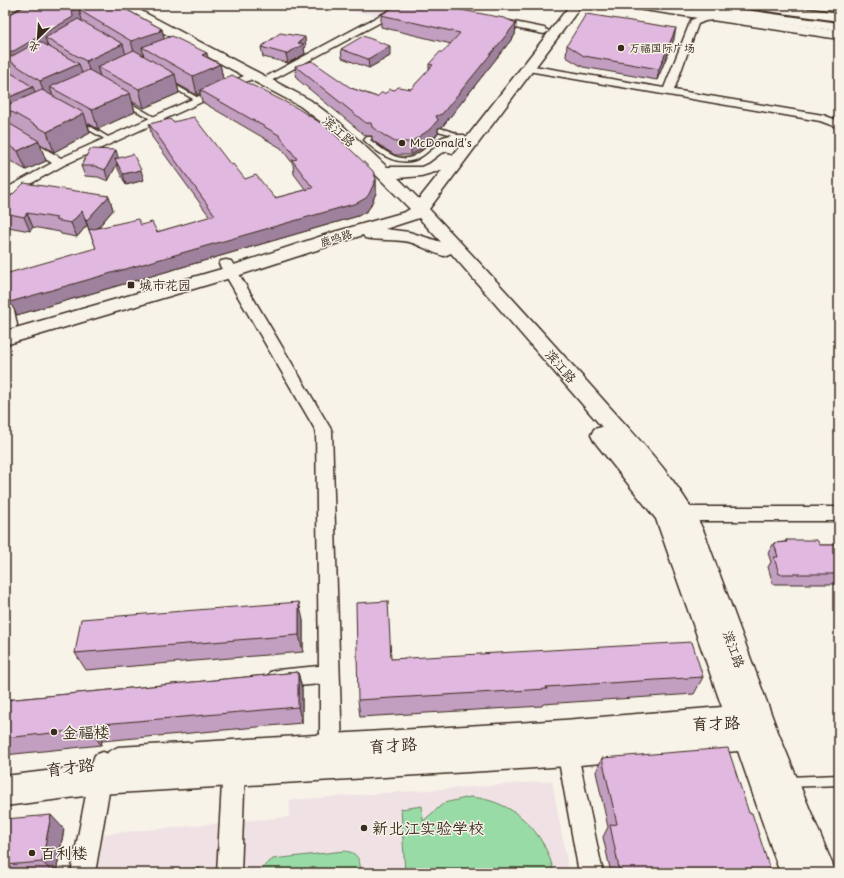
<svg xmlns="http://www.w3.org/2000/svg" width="844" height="878" font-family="'Playpen Sans','LXGW WenKai TC',sans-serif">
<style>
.built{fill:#f0e1e5}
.green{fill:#99dba6;stroke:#6a8262}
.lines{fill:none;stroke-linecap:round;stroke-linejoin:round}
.lane-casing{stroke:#3b2a1e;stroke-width:3}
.street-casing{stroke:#3b2a1e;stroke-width:3}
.secondary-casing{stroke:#3b2a1e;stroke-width:3}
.primary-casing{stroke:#3b2a1e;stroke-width:3}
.lane{fill:#f7f3e8;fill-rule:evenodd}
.street{fill:#f7f3e8;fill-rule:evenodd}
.secondary{fill:#f7f3e8;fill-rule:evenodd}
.primary{fill:#f7f3e8;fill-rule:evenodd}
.wall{fill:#c29ec0;stroke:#3b2a1e}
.shaded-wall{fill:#9e819c;stroke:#3b2a1e}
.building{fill:#e1b8df;stroke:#3b2a1e}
.poi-dot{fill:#3b2a1e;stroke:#f7f3e8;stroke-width:1.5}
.labels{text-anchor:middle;stroke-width:3;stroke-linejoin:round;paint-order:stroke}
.far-poi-label{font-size:11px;fill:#3b2a1e;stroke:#f7f3e8;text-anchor:start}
.far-street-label{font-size:11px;fill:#3b2a1e;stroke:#f7f3e8}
.street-label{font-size:13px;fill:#3b2a1e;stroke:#f7f3e8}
.poi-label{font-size:13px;fill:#3b2a1e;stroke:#f7f3e8;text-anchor:start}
.near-street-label{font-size:16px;fill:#3b2a1e;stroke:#f7f3e8}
.near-poi-label{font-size:16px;fill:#3b2a1e;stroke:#f7f3e8;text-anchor:start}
</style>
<rect width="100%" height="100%" fill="#f7f3e8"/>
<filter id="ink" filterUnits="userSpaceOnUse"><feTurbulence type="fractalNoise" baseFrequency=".025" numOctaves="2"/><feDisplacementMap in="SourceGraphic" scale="8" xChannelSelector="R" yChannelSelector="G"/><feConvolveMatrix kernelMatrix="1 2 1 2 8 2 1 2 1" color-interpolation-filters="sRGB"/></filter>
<g filter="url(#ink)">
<g class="built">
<polygon points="330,5 460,5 452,14 391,17 354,12"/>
<polygon points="552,781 569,873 97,873 103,834 289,817 290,800"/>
</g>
<g class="green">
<path d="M470,797C513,800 545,831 554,873H405L401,809L422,806L423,821L444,803Z"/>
<path d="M344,851C358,852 360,860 361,873H261L265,865L273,859Z"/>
<polygon points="196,868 201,869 205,873 130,873"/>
</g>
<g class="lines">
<defs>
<g id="lane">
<polygon points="168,83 172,83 200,99 195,100 168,85"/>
<polygon points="125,100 156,118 157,119 152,120 123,103 123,101"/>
<polygon points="79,122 83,122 113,140 108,141 79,124"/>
<path d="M440,128L456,133L457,134L455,135H464L467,137C461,141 449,138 440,143C433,146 428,152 422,156C402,170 379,155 364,140L367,137H371L372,138L370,140C381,148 397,163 412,157C419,154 426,148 432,143C438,139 446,135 453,135L438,131L437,130Z"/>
<polygon points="839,775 839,785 788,787 784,786 783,782 784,778 788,777"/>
</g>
<g id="street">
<polygon points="401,7 406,10 394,15 267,83 259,83 258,81 388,11"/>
<polygon points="719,14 724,17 722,19 705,21 698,24 674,90 823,115 839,121 839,128 820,121 528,71 523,68 528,65 664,88 691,20 704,15"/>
<polygon points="494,18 544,28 549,31 544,34 491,23 489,21"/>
<polygon points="246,75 250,76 251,78 250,80 64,165 5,198 5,189 52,163 5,134 5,126 61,158"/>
<polygon points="226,260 231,261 233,264 332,431 342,749 338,756 331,759 324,756 320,749 320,684 277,688 270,686 267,679 270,672 277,670 319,666 316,431 219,264 221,261"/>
<polygon points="5,296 10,297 12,300 17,325 15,328 5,328"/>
<polygon points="684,507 839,507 839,521 684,521 678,519 675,514 678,509"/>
<polygon points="566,735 573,738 576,745 603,873 579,873 556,745 559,738"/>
<polygon points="103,752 111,755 114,763 95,873 71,873 92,763 95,755"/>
<polygon points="234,754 242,757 245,765 241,873 217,873 223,765 226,757"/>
</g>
<g id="secondary">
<path d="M115,5H130L310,100L339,122L387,167H421L429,164L441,155L447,153L453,155L570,5H582L429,209C487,270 543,332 599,395C637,438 680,480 704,532L776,727L836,873H780L738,751L568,766L100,794L5,806V776L104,764L108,752L118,747L564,720L722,707L656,519L594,441L591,435L594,429L602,427L451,253L444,256C432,253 421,245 409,242C394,239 379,241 365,238L363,235L237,276L5,345V331L225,268L334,232L405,212L410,209L329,128L300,106L117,8ZM442,170L419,199L398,178L421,176ZM419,218L441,242L409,232L385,229Z"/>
<polygon points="631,5 663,5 746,17 751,14 766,20 839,31 839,39 637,9"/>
<polygon points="747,5 780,5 839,13 839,21 753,9"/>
</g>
<g id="primary">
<polygon points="8,5 23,5 5,16 5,7"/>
<polygon points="676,5 709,5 839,23 839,31 682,9"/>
</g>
</defs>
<use href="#lane" class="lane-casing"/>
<use href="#street" class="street-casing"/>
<use href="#secondary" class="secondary-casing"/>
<use href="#primary" class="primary-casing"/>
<use href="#lane" class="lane"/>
<use href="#street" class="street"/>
<use href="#secondary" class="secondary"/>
<use href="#primary" class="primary"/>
</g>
<g class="wall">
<polygon points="118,5 162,29 164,39 220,64 223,79 376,179 376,193 370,207 367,211 358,216 17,315 10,302 96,248 87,225 77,237 61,234 60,232 33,227 30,231 8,227 7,223 5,223 5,197 9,198 109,196 113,210 98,228 141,225 157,232 210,217 152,137 149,124 173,122 231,165 245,179 275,198 306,190 294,174 293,164 281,148 202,102 200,93 197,95 177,84 179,93 144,108 133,102 135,112 98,129 88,123 90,133 54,152 39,143 46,161 26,170 5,158 5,121 10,124 8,117 5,118 5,17"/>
<polygon points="381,15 516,23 515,35 442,127 438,128 438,133 429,144 411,155 395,155 385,149 372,140 372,136 366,136 297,79 295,66 351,88 377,97 395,90 411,89 429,70 429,64 443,52 451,44 381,27"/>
<polygon points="674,39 657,80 583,67 566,57 567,45"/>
<polygon points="261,47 306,47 304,48 305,54 288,63 263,57"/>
<polygon points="341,49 390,56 369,68 342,58"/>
<polygon points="118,158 144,180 126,185 118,169 117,164 108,181 98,177 85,176 81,166"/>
<polygon points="786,540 820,545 839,545 839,584 773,584 768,567 771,562 768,553 774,543 785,542"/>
<polygon points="303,620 303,652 86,670 75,653"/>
<polygon points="391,659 703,677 694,694 543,704 542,706 360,717 358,700"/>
<polygon points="298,672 302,689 302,723 102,741 101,745 5,755 5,700"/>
<polygon points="602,758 749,813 771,873 611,873 603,837 608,827 596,772"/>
<polygon points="5,819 64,829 56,873 5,873"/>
</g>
<g class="shaded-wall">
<polygon points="83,5 102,5 79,10 83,23 45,38 49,50 7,59 11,72 5,75 5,56 72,10"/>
<polygon points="516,23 515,35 442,127 438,128 438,133 429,144 411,155 411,142"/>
<polygon points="676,28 674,39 657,80 659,69"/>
<polygon points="162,29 166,47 142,47 144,57 136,60 131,41"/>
<polygon points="305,37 306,47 304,48 305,54 288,63 286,54"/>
<polygon points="123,44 128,63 97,67 100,76 92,79 86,61"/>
<polygon points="390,46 390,56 369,68 368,59"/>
<polygon points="207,53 210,69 220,64 224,83 200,90 200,93 197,95 193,76 202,55"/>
<polygon points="79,64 85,83 50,87 53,97 46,100 40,81"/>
<polygon points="175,74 179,93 144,108 139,89"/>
<polygon points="33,87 39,103 5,108 5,99"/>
<polygon points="130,93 135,112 98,129 92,110"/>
<polygon points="5,110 8,117 5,118"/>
<polygon points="84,113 90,133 54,152 47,132"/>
<polygon points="39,141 46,161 26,170 18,151"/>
<polygon points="116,150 119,160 115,159 117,164 108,181 105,170"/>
<polygon points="141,170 144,180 126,185 123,174"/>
<polygon points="376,179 376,193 370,207 367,211 358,216 17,315 10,302"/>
<polygon points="109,196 113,210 91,235 86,221"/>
<polygon points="82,211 87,225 77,237 71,223"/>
<polygon points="27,213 33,227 30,231 24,217"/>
<polygon points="299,602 303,620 303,652 299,635"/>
<polygon points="298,672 302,689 302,723 298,707"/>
<polygon points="91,725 102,741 101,745 90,729"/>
<polygon points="51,815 64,829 56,873 54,873 42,862"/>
</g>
<g class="building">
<polygon points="27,5 83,5 72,10 73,17 5,56 5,17"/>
<polygon points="90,5 118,5 162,29 159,30 161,31 131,41 79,10"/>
<polygon points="397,5 435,5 504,18 516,23 442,114 436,116 438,120 429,130 411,142 395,142 385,136 372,127 371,123 366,123 295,66 312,61 351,88 377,97 381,93 386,93 390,89 395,90 398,87 411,89 433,65 429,64 440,52 443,52 460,33 381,15"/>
<polygon points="586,14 676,28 659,69 584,56 567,45"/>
<polygon points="78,19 123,44 86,61 45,38"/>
<polygon points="280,33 305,37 298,43 304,44 286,54 261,47"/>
<polygon points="172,36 207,53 202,55 220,64 193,76 142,47"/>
<polygon points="363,36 390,46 368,59 341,49"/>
<polygon points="39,41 79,64 40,81 7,59"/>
<polygon points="134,50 175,74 139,89 97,67"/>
<polygon points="5,69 33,87 5,99"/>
<polygon points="89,70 130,93 92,110 50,87"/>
<polygon points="232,75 297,108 327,127 373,171 376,179 369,194 366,198 357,203 10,302 5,282 5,274 96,248 89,230 138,219 141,225 152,222 157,232 215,215 149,124 170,119 173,122 194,117 231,165 233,164 245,179 256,175 275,198 313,188 292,160 297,159 279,135 200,90"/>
<polygon points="42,90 84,113 47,132 5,108 5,106"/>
<polygon points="5,121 39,141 18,151 5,143"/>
<polygon points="90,149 116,150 105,170 95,166 81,166"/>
<polygon points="133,154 141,170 123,174 115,159"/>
<polygon points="24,183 109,196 86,221 82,211 71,223 55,220 57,218 27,213 24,217 5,213 5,197 9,198"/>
<polygon points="786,540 817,540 820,545 839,545 839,574 779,574 774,557 778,557 774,543 787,542"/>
<polygon points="388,601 391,659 692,642 703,677 546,687 547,689 358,700 356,603"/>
<polygon points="299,602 299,635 75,653 81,619"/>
<polygon points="298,672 298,707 91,725 90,729 5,738 5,700"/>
<polygon points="728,748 749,813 752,813 771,873 620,873 610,825 617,824 602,758"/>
<polygon points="51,815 42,862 5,865 5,819"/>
</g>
</g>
<g class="poi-dot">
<circle cx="621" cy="48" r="4"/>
<circle cx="402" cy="143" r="4"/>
<rect x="127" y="281" width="8" height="8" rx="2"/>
<circle cx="54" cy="732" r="4"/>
<circle cx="364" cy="828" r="4"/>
<circle cx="32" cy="853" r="4"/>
</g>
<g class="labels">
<g class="far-poi-label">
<text x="629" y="52">万福国际广场</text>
<text x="410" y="147">McDonald's</text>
</g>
<g class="far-street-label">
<text transform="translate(336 238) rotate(-17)" y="4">鹿鸣路</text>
</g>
<g class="street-label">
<text transform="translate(339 131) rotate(42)" y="5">滨江路</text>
<text transform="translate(561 366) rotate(49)" y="5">滨江路</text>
<text transform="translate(734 649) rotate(70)" y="5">滨江路</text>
</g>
<g class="poi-label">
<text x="139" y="290">城市花园</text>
</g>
<g class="near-street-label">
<text transform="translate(716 723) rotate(-2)" y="6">育才路</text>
<text transform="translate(393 745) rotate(-4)" y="6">育才路</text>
<text transform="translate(70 767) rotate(-7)" y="6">育才路</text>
</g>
<g class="near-poi-label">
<text x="62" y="738">金福楼</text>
<text x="372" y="834">新北江实验学校</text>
<text x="40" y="859">百利楼</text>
</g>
</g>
<rect width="844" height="878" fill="none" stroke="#f7f3e8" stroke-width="20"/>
<rect x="10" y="10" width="824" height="858" fill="none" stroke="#3b2a1e" stroke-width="1.5" filter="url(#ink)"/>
<g transform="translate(38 38) rotate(205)" stroke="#f7f3e8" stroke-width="3" paint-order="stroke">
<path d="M0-3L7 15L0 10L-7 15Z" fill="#3b2a1e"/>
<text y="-6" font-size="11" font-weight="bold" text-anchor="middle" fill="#3b2a1e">北</text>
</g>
</svg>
